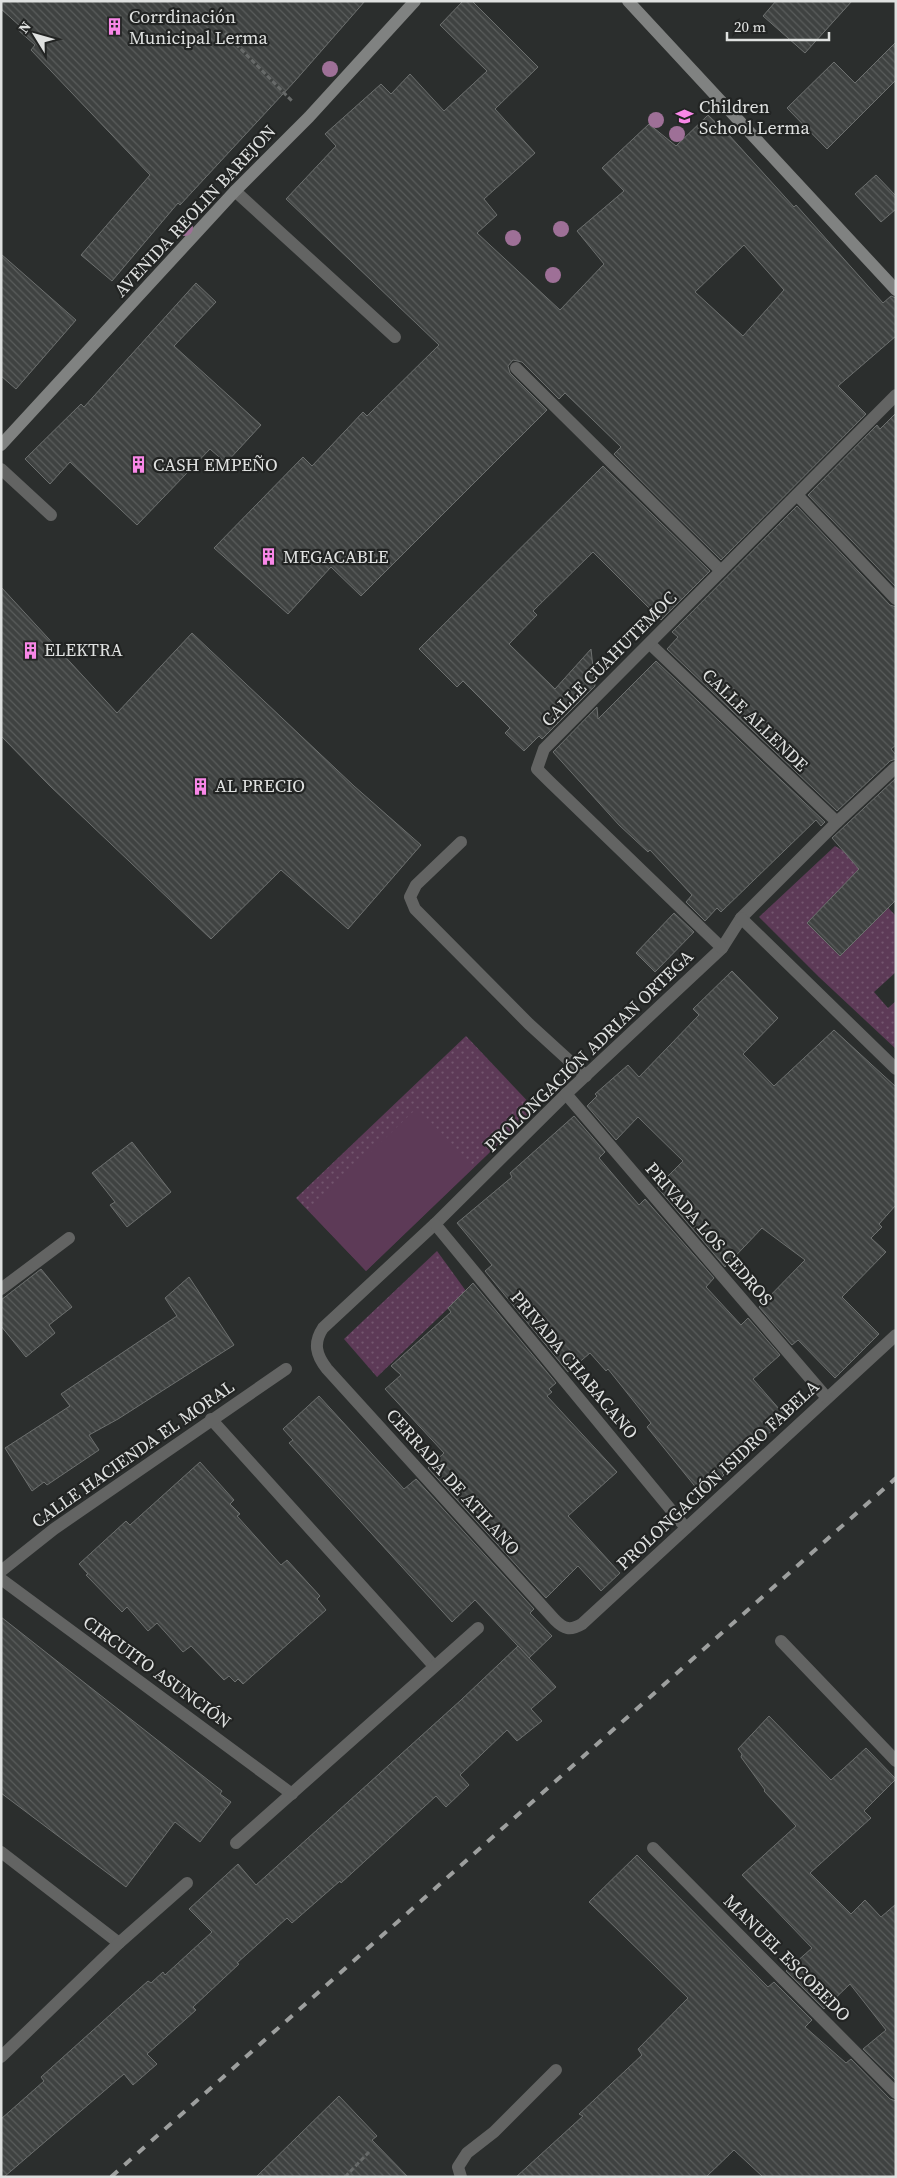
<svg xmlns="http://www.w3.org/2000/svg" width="897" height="2178" font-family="'Source Serif 4',serif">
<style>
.park{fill:url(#park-dots)}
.garden{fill:#5d3a57}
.building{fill:url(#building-back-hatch);stroke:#6d706f;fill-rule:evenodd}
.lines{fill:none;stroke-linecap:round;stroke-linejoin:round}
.path{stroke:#676a69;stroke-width:3;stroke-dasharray:5 2.5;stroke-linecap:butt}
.lane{stroke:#636463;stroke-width:12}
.street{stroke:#636463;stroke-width:12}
.secondary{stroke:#808281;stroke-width:12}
.rail{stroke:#9d9f9e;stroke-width:4;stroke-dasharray:9 9;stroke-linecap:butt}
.tree{fill:#9e7097}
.labels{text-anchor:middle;stroke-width:4.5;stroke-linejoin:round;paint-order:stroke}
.poi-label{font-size:18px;fill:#dfe1e0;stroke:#222423;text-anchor:start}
.street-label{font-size:18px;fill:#dfe1e0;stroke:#222423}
</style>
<defs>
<pattern id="park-dots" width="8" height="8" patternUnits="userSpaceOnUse" patternTransform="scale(1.25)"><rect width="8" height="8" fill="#5d3a57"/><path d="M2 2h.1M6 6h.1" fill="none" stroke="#74566f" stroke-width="1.8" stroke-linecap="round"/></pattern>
<pattern id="building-back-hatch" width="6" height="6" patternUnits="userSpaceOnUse" patternTransform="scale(1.25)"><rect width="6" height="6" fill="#3f4241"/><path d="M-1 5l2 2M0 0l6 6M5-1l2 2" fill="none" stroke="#5a5d5c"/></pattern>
</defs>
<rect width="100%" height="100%" fill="#2b2e2d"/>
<g class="park">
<polygon points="835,846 845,852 859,869 855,873 896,916 896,972 874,992 888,1008 896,1001 896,1049 819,977 759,917"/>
<polygon points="466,1036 535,1109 366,1271 296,1198"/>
<polygon points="437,1251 466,1291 377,1377 344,1339"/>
</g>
<polygon class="garden" points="417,1108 474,1167 366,1271 309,1211"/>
<g class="building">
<polygon points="1,1 365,1 295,81 180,205 178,203 112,281 81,255 150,175 31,50 35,45 18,30 21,27 1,9"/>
<path d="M463,1H472L538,67L495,109L535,153L484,199L497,215L477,233L560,310L604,264L577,231L624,191L602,168L649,124L676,146L708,115L728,134L794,207L796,205L883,303L891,296L896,298V336L838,386L866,414L721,560L614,454L621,447L565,393L559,399L522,362L513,360L508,366L510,373L547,410L361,596L331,567L288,614L214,548L303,457L312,466L363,412L367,416L439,345L286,199L336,146L325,134L381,84L391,94L410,74L444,111L487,71L440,25ZM744,245L784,290L743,336L695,292Z"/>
<polygon points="776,1 852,1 805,53 763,16"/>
<polygon points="896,42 896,80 827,149 787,108 834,62 855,83"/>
<polygon points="876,175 896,196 896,209 881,222 855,194"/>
<polygon points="1,254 76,320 16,389 1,376"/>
<polygon points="196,283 216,302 174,346 261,425 226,463 210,449 137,525 70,462 50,484 25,459 81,404 84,407"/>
<polygon points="896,413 896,587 808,495 877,425 880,429"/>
<polygon points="603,466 710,571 661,620 593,552 533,611 537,615 509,644 555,689 591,649 595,686 542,739 539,736 524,751 505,733 510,728 463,681 457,687 419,649"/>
<polygon points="797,506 890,605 896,607 896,745 891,749 896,755 896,759 890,761 837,811 667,649 678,637 672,632"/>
<polygon points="1,587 117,713 192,633 354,786 421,845 348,929 281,870 211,939 49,785 1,736"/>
<polygon points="656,661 825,822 821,826 816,820 721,912 717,908 705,921 686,902 692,895 650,850 648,852 619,825 553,752 597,707 598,719"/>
<polygon points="896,778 896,900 840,956 807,923 859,869 832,838"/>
<polygon points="674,913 694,932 655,972 636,953"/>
<polygon points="732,971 778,1018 743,1054 774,1086 834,1030 896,1087 896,1205 879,1224 882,1227 871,1238 886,1252 842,1297 879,1334 835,1378 798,1340 792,1345 759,1307 805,1260 762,1228 725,1267 657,1187 683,1161 638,1117 616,1140 587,1106 597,1096 595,1094 628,1065 639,1077 699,1015 693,1009"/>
<polygon points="574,1116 605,1152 599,1158 639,1205 645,1199 714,1278 706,1287 741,1325 748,1318 780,1355 753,1379 787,1418 722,1473 724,1475 702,1495 647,1427 651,1423 608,1369 606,1371 590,1353 568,1372 485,1271 492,1265 457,1223 512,1177 510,1173"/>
<polygon points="132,1142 171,1192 127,1227 110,1205 115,1202 92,1173"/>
<polygon points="41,1269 72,1307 49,1325 55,1333 26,1357 1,1326 1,1300"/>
<polygon points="189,1277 234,1345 118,1419 89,1435 99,1450 47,1485 44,1482 32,1491 5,1448 70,1406 61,1394 177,1316 165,1298"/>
<polygon points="473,1283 556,1383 549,1389 552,1392 547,1396 617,1472 568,1516 620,1573 601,1591 578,1566 546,1598 428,1468 444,1453 385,1389 401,1375 391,1366 451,1312 448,1308"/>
<polygon points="319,1396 404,1489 416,1479 534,1609 530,1613 552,1636 529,1658 475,1600 452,1622 289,1443 293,1440 283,1429"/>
<polygon points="200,1462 234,1500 230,1504 240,1514 237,1516 281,1565 287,1560 320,1596 317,1599 326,1610 243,1684 238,1679 235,1682 229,1676 224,1680 191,1646 183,1652 157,1623 148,1631 127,1607 122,1612 86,1575 88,1574 79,1564 126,1521 130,1525"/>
<polygon points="1,1617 222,1791 220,1794 231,1802 200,1842 175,1822 126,1887 1,1793"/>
<polygon points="518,1646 556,1687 531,1709 542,1721 517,1741 507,1730 460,1775 469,1785 446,1807 436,1796 341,1883 340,1881 292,1923 287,1918 237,1963 239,1964 193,2007 196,2010 147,2054 157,2064 133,2085 124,2074 4,2177 1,2177 1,2119 44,2081 41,2077 121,2005 148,1981 151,1983 163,1972 165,1975 212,1932 189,1909 238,1864 256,1885 461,1700"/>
<polygon points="769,1716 831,1780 866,1748 896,1779 864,1811 871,1818 810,1873 851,1914 865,1900 881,1917 896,1904 896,2081 863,2049 886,2030 850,1984 824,2009 786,1971 812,1948 742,1875 796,1826 764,1791 765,1790 741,1757 742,1754 738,1749"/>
<polygon points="637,1855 768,1987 774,1982 812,2020 805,2027 846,2063 851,2059 890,2099 896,2101 896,2177 763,2177 734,2150 706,2177 516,2177 583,2116 579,2114 642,2055 638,2049 688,1998 589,1902"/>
<polygon points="339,2096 377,2136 372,2140 408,2177 256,2177"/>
</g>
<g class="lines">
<g class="path">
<polyline points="225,33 292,101"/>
<polyline points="345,2177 369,2152"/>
</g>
<g class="lane">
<polyline points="461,842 416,885 410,897 415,909 529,1024 586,1076"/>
<polyline points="461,2177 458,2167 467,2153 494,2132 556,2070"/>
</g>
<g class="street">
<polyline points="235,191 395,337"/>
<polyline points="516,368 721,571"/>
<polyline points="1,469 51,515"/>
<polyline points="797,495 896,599"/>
<polyline points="650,644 837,822"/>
<path d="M896,767L837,822L741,918L722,948L566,1094L435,1224L323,1328C313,1343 316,1355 327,1369L555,1620C564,1629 570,1631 582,1624L896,1335"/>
<polyline points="741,918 896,1069"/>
<polyline points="722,948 549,781 537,769 544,749 896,395"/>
<polyline points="566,1094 827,1398"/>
<polyline points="435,1224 686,1528"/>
<polyline points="1,1289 69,1238"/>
<polyline points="211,1419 434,1666"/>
<polyline points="1,1571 54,1529 286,1369"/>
<polyline points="1,1579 292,1794"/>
<polyline points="781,1641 896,1761"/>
<polyline points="236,1843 478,1628"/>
<polyline points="653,1848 896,2093"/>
<polyline points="1,1852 119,1943"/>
<polyline points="1,2057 119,1943 187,1883"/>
</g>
<g class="secondary">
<polyline points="628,1 896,290"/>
<polyline points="1,445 235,191 309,117 415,1"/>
</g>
<polyline class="rail" points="111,2177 896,1478"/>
</g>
<g class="tree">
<circle cx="330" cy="69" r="8"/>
<circle cx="656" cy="120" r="8"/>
<circle cx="677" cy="134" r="8"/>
<circle cx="185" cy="228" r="8"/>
<circle cx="561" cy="229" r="8"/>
<circle cx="513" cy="238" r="8"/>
<circle cx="553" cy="275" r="8"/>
</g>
<defs>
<symbol id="building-bare" viewBox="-9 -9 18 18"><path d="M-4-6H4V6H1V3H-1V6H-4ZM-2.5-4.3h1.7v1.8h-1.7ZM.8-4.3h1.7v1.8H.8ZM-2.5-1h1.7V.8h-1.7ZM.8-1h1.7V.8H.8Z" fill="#f987e8" stroke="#222423" stroke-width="2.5" paint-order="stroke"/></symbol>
<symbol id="school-bare" viewBox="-9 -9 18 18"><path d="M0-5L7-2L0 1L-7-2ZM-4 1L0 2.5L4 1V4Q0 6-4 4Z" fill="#f987e8" stroke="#222423" stroke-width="2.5" paint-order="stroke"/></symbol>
</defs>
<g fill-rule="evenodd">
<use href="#building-bare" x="102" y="14" width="25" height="25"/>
<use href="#school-bare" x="672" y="104" width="25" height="25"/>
<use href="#building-bare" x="126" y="452" width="25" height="25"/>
<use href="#building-bare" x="256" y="544" width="25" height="25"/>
<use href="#building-bare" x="18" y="638" width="25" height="25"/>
<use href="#building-bare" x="188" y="774" width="25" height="25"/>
</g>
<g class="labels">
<g class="poi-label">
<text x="129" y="23">Corrdinación<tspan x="129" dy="21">Municipal Lerma</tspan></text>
<text x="699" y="113">Children<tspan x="699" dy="21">School Lerma</tspan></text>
<text x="153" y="471">CASH EMPEÑO</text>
<text x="283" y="563">MEGACABLE</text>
<text x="44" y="656">ELEKTRA</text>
<text x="215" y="792">AL PRECIO</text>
</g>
<g class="street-label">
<text transform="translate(195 211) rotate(-47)" y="6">AVENIDA REOLIN BAREJON</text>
<text transform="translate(609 659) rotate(-45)" y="6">CALLE CUAHUTEMOC</text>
<text transform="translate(755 720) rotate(44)" y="6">CALLE ALLENDE</text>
<text transform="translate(589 1051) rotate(-44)" y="6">PROLONGACIÓN ADRIAN ORTEGA</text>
<text transform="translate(709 1234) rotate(49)" y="6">PRIVADA LOS CEDROS</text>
<text transform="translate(574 1365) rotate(50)" y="6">PRIVADA CHABACANO</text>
<text transform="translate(133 1454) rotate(-35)" y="6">CALLE HACIENDA EL MORAL</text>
<text transform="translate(718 1475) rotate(-43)" y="6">PROLONGACIÓN ISIDRO FABELA</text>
<text transform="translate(453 1482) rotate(48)" y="6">CERRADA DE ATILANO</text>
<text transform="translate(157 1672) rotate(36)" y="6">CIRCUITO ASUNCIÓN</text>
<text transform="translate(787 1958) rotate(45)" y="6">MANUEL ESCOBEDO</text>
</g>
</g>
<rect width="897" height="2178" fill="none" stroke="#dfe1e0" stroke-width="5"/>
<g transform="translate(35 35) rotate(307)" stroke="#222423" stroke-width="4" paint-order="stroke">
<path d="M0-4L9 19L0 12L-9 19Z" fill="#dfe1e0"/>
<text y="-8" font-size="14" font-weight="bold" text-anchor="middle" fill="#dfe1e0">N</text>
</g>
<path d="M727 32v8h102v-8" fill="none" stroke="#dfe1e0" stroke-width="2.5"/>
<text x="734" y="32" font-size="15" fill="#dfe1e0" stroke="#222423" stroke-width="4" paint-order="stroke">20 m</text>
</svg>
